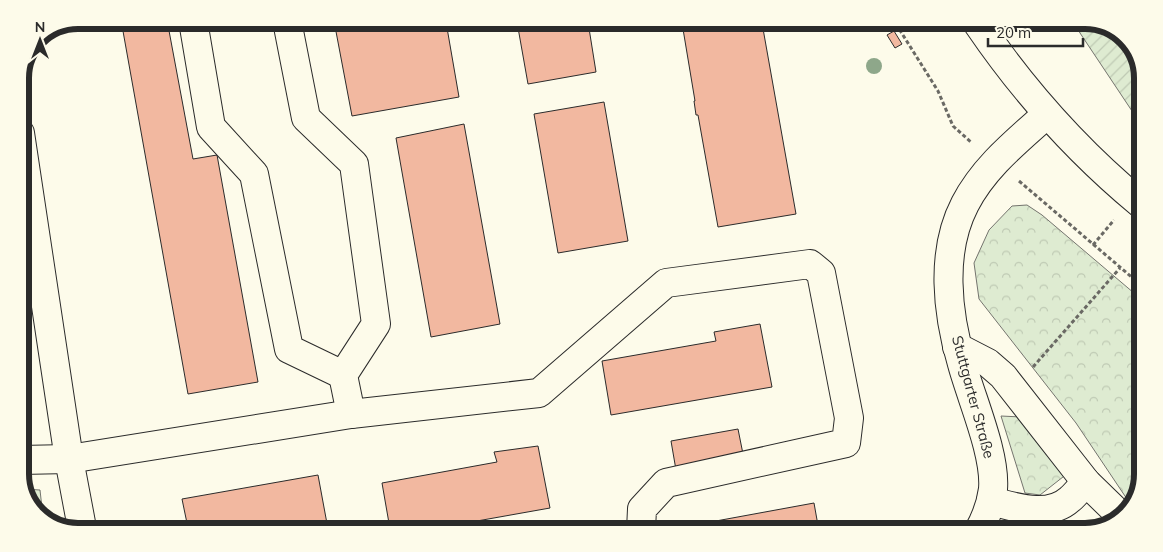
<svg xmlns="http://www.w3.org/2000/svg" width="1163" height="552" font-family="Mulish,sans-serif">
<style>
.forest{fill:url(#forest-crowns);stroke:#74746e}
.garden{fill:url(#garden-furrows);stroke:#74746e}
.building{fill:#f2b8a0;stroke:#2b2b2b}
.lines{fill:none;stroke-linecap:round;stroke-linejoin:round}
.minor-casing{stroke:#2b2b2b;stroke-width:30}
.major-casing{stroke:#2b2b2b;stroke-width:30}
.path{stroke:#6a6964;stroke-width:3;stroke-dasharray:4 2.5;stroke-linecap:butt}
.minor{stroke:#fdfbea;stroke-width:28}
.major{stroke:#fdfbea;stroke-width:28}
.tree{fill:#8ea78a}
.labels{text-anchor:middle;stroke-width:4;stroke-linejoin:round;paint-order:stroke}
.street-label{font-size:15px;fill:#2b2b2b;stroke:#fdfbea}
.rim{fill:none;stroke:#2b2b2b;stroke-width:6}
</style>
<defs>
<pattern id="forest-crowns" width="20" height="18" patternUnits="userSpaceOnUse" patternTransform="scale(1.25)"><rect width="20" height="18" fill="#deebd1"/><path d="M2 6a3 3 0 1 1 6 0M12 15a3 3 0 1 1 6 0" fill="none" stroke="#bfcab4"/></pattern>
<pattern id="garden-furrows" width="10" height="10" patternUnits="userSpaceOnUse" patternTransform="scale(1.25)"><rect width="10" height="10" fill="#deebd1"/><path d="M-1 1l2-2M0 10L10 0M9 11l2-2" fill="none" stroke="#bfcab4"/></pattern>
</defs>
<rect width="100%" height="100%" fill="#fdfbea"/>
<g class="forest">
<polygon points="1027,205 1042,215 1141,299 1138,496 1131,505 1076,423 979,299 974,263 989,230 1012,206"/>
<polygon points="1001,416 1021,417 1068,473 1040,495 1025,493"/>
<polygon points="24,489 40,490 43,517 30,506"/>
</g>
<polygon class="garden" points="1074,24 1107,25 1131,43 1143,74 1142,126"/>
<g class="building">
<polygon points="121,20 167,20 193,159 217,155 258,382 188,394"/>
<polygon points="334,21 446,22 459,97 352,116"/>
<polygon points="517,22 588,22 596,72 528,84"/>
<polygon points="682,23 762,23 796,214 718,227 698,115 696,115 694,101 695,101"/>
<polygon points="894,31 902,44 895,48 887,35"/>
<polygon points="1138,77 1143,77 1142,117 1138,117"/>
<polygon points="604,102 628,241 558,253 534,114"/>
<polygon points="464,124 500,324 431,337 396,138"/>
<polygon points="760,324 772,387 611,415 602,361 716,341 714,332"/>
<polygon points="738,429 744,459 676,470 671,441"/>
<polygon points="538,446 550,508 432,529 390,529 382,483 497,462 494,452"/>
<polygon points="318,475 328,529 188,528 182,499"/>
<polygon points="814,503 819,531 706,530 705,523"/>
</g>
<g class="lines">
<defs>
<g id="minor">
<polyline points="193,21 211,127 254,174 289,349 343,375"/>
<polyline points="287,21 306,118 354,164 376,324 343,375 351,414 539,393 666,283 810,264 821,273 849,418 846,443 666,483 642,509 641,530"/>
<polyline points="20,133 69,459 82,528"/>
<polyline points="957,347 988,363 1003,376 1086,482 1122,517"/>
<polyline points="20,460 69,459 351,414"/>
<path d="M991,501C1015,507 1048,519 1070,499C1076,494 1081,487 1086,482"/>
<path d="M978,532C986,518 991,504 993,489C996,454 971,398 962,364C947,313 940,252 965,204C984,167 1017,141 1047,114"/>
</g>
<path id="major" d="M978,24C1025,93 1077,151 1141,204"/>
</defs>
<use href="#minor" class="minor-casing"/>
<use href="#major" class="major-casing"/>
<g class="path">
<polyline points="896,24 938,91 953,126 972,143"/>
<polyline points="1019,181 1141,285"/>
<polyline points="1093,245 1114,220"/>
<polyline points="1033,367 1120,268"/>
</g>
<use href="#minor" class="minor"/>
<use href="#major" class="major"/>
</g>
<circle class="tree" cx="874" cy="66" r="8"/>
<g class="labels">
<g class="street-label">
<text transform="translate(973 397) rotate(75)" y="5">Stuttgarter Straße</text>
</g>
</g>
<path d="M0 0H1163V552H0ZM78 29H1085A49 49 0 0 1 1134 78V474A49 49 0 0 1 1085 523H78A49 49 0 0 1 29 474V78A49 49 0 0 1 78 29Z" fill="#fdfbea" fill-rule="evenodd"/>
<path class="rim" d="M78 29H1085A49 49 0 0 1 1134 78V474A49 49 0 0 1 1085 523H78A49 49 0 0 1 29 474V78A49 49 0 0 1 78 29Z"/>
<g transform="translate(40 40)" stroke="#fdfbea" stroke-width="4" paint-order="stroke">
<path d="M0-4L9 19L0 12L-9 19Z" fill="#2b2b2b"/>
<text y="-8" font-size="14" font-weight="bold" text-anchor="middle" fill="#2b2b2b">N</text>
</g>
<path d="M988 38v8h95v-8" fill="none" stroke="#2b2b2b" stroke-width="2.5"/>
<text x="996" y="38" font-size="15" fill="#2b2b2b" stroke="#fdfbea" stroke-width="4" paint-order="stroke">20 m</text>
</svg>
